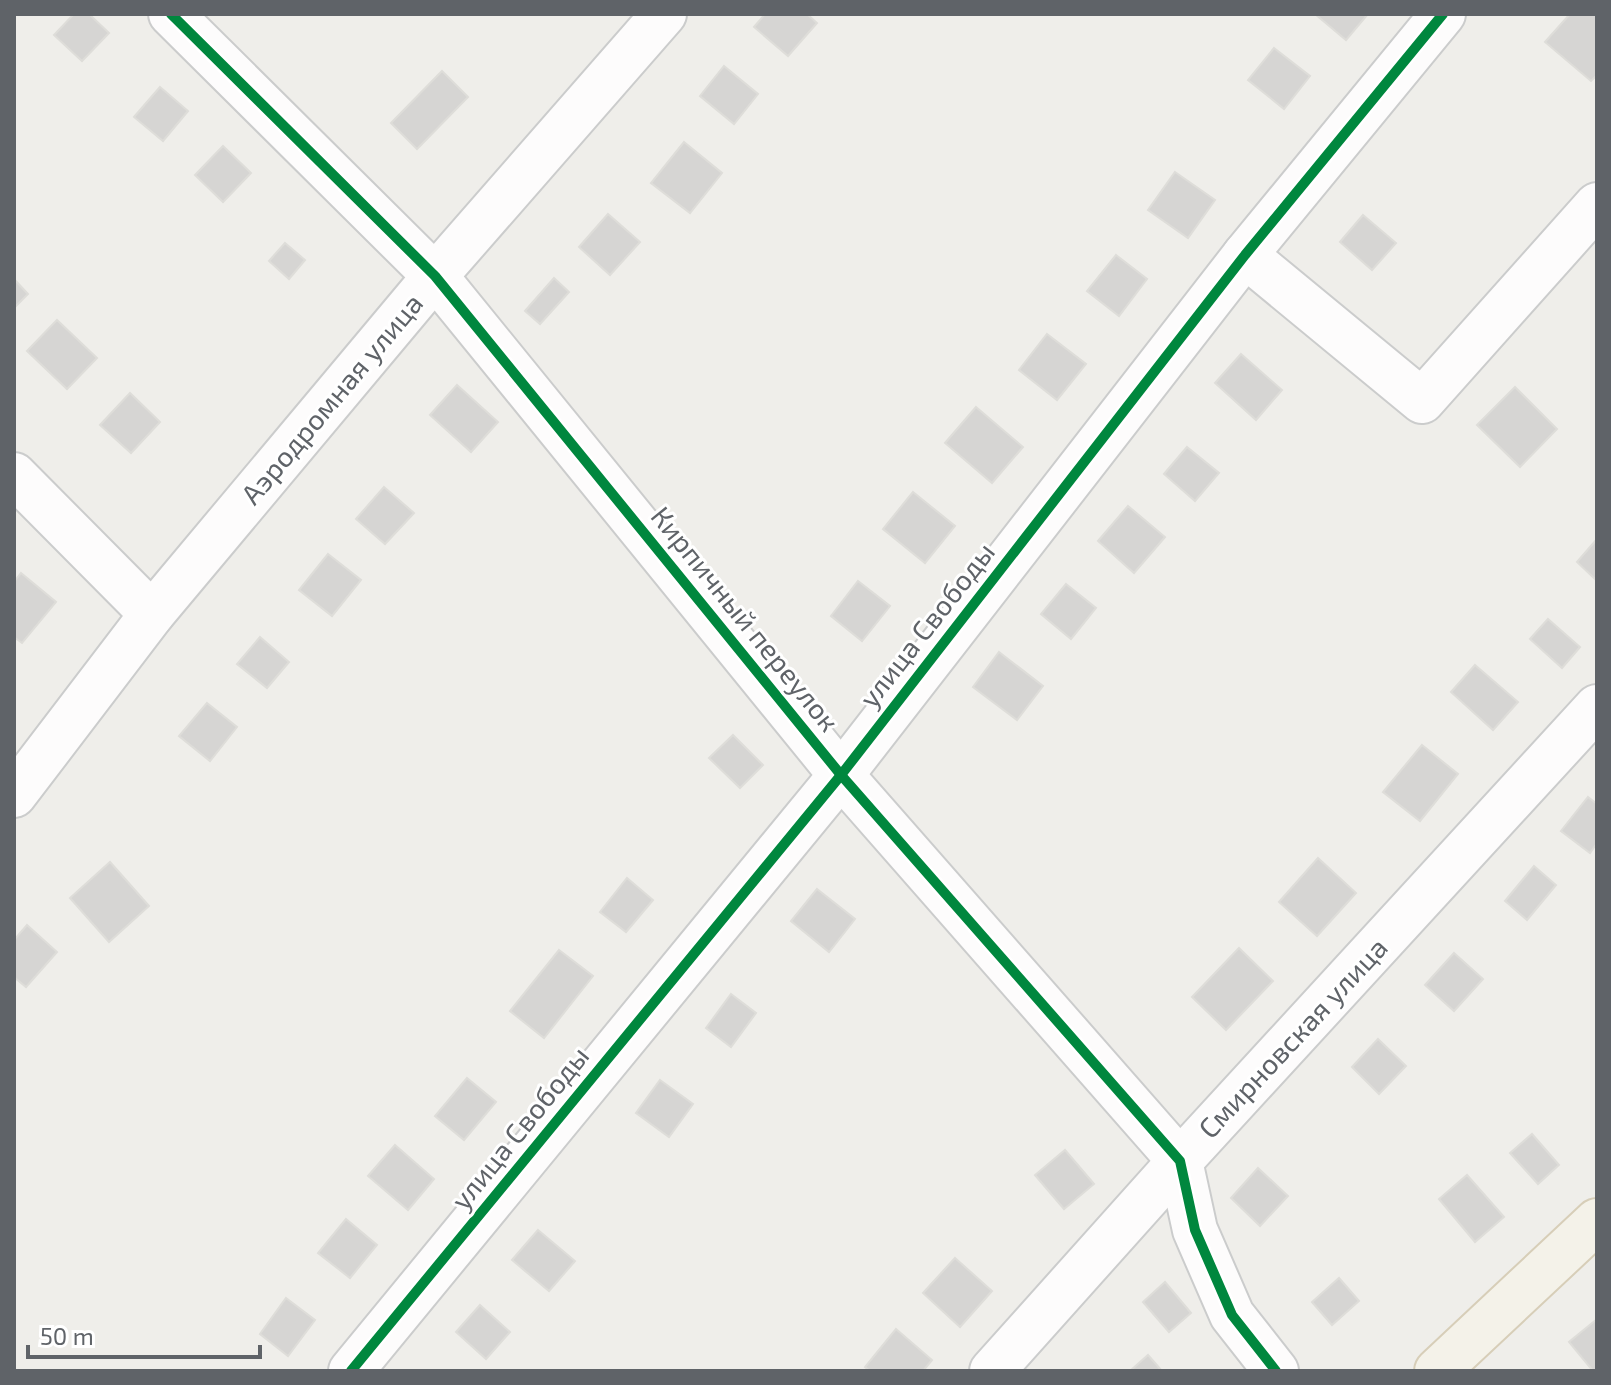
<svg xmlns="http://www.w3.org/2000/svg" width="1611" height="1385" font-family="'Exo 2',sans-serif">
<style>
.building{fill:#d6d5d3;stroke:#deddd9;stroke-width:2}
.lines{fill:none;stroke-linecap:round;stroke-linejoin:round}
.minor-casing{stroke:#cbcccc;stroke-width:48}
.major-casing{stroke:#d7ceb8;stroke-width:48}
.minor{stroke:#fdfcfc;stroke-width:44}
.major{stroke:#f4f2e9;stroke-width:44}
.cycleway-casing{stroke:#fff;stroke-width:15}
.cycleway{stroke:#00873e;stroke-width:10}
.labels{text-anchor:middle;stroke-width:6;stroke-linejoin:round;paint-order:stroke}
.street-label{font-size:28px;fill:#5f6368;stroke:#fff}
</style>
<rect width="100%" height="100%" fill="#efeeea"/>
<g class="building">
<polygon points="74,14 89,14 109,33 82,61 54,35"/>
<polygon points="765,14 807,14 817,23 788,56 754,27"/>
<polygon points="1315,14 1368,14 1346,40"/>
<polygon points="1570,14 1597,14 1597,75 1591,81 1545,42"/>
<polygon points="1274,48 1310,76 1284,109 1248,80"/>
<polygon points="724,66 758,94 734,124 700,96"/>
<polygon points="442,71 468,97 417,149 391,123"/>
<polygon points="160,87 188,111 163,141 134,117"/>
<polygon points="684,142 722,173 690,213 651,183"/>
<polygon points="223,146 251,173 223,202 195,175"/>
<polygon points="1175,172 1215,200 1188,238 1148,210"/>
<polygon points="608,214 640,242 610,275 579,247"/>
<polygon points="1363,215 1396,243 1372,270 1340,242"/>
<polygon points="285,243 305,260 289,279 269,261"/>
<polygon points="1116,255 1147,279 1119,316 1087,291"/>
<polygon points="554,278 569,292 540,324 525,311"/>
<polygon points="14,279 28,294 14,308"/>
<polygon points="57,320 97,358 67,389 27,351"/>
<polygon points="1047,334 1086,364 1057,400 1019,370"/>
<polygon points="1241,354 1282,390 1256,420 1215,383"/>
<polygon points="457,385 498,422 471,452 430,415"/>
<polygon points="1515,387 1557,429 1520,467 1477,425"/>
<polygon points="130,393 160,422 131,453 100,425"/>
<polygon points="976,407 1023,447 992,483 945,443"/>
<polygon points="1187,447 1219,473 1195,501 1164,474"/>
<polygon points="384,487 414,513 385,544 356,519"/>
<polygon points="913,492 955,526 925,563 883,529"/>
<polygon points="1128,506 1165,537 1134,573 1098,541"/>
<polygon points="1597,539 1597,581 1577,562"/>
<polygon points="328,554 361,580 332,616 299,590"/>
<polygon points="21,573 56,602 22,643 14,637 14,582"/>
<polygon points="858,581 890,606 862,641 831,616"/>
<polygon points="1066,584 1096,608 1071,639 1041,614"/>
<polygon points="1548,619 1580,647 1562,668 1530,639"/>
<polygon points="260,637 289,662 267,688 237,664"/>
<polygon points="999,652 1043,686 1017,720 973,687"/>
<polygon points="1475,665 1518,702 1493,730 1451,692"/>
<polygon points="207,703 237,727 210,761 179,736"/>
<polygon points="733,735 763,765 740,788 709,758"/>
<polygon points="1422,745 1458,774 1420,821 1383,792"/>
<polygon points="1588,797 1597,804 1597,843 1590,853 1561,831"/>
<polygon points="1318,858 1356,893 1317,936 1279,902"/>
<polygon points="110,862 149,906 109,942 70,898"/>
<polygon points="1534,866 1556,885 1527,920 1505,901"/>
<polygon points="627,878 653,900 626,932 600,912"/>
<polygon points="817,889 855,919 829,952 791,921"/>
<polygon points="27,925 57,952 26,987 14,977 14,940"/>
<polygon points="1239,948 1273,981 1226,1030 1192,997"/>
<polygon points="559,950 593,976 544,1038 510,1011"/>
<polygon points="1454,953 1483,979 1454,1011 1425,985"/>
<polygon points="731,994 756,1013 731,1047 706,1028"/>
<polygon points="1378,1039 1406,1066 1379,1094 1352,1067"/>
<polygon points="467,1078 496,1102 464,1140 435,1116"/>
<polygon points="660,1080 693,1104 669,1137 636,1113"/>
<polygon points="1532,1134 1559,1165 1538,1184 1510,1153"/>
<polygon points="395,1145 434,1179 408,1210 368,1176"/>
<polygon points="1065,1150 1094,1184 1064,1209 1035,1175"/>
<polygon points="1258,1168 1288,1196 1260,1226 1231,1198"/>
<polygon points="1467,1175 1504,1217 1475,1242 1439,1199"/>
<polygon points="346,1219 377,1245 350,1278 318,1253"/>
<polygon points="538,1230 575,1261 549,1291 512,1260"/>
<polygon points="955,1258 992,1291 960,1327 923,1293"/>
<polygon points="1339,1278 1359,1301 1332,1325 1312,1302"/>
<polygon points="1165,1282 1191,1313 1169,1332 1143,1302"/>
<polygon points="286,1298 315,1320 288,1356 260,1334"/>
<polygon points="480,1305 510,1332 486,1359 456,1332"/>
<polygon points="1597,1319 1597,1371 1593,1371 1569,1342"/>
<polygon points="896,1329 932,1360 923,1371 870,1371 865,1367"/>
<polygon points="1148,1355 1162,1371 1130,1371"/>
</g>
<g class="lines">
<defs>
<g id="minor">
<polyline points="171,14 435,276 841,775 1180,1161 1195,1230 1232,1315 1276,1371"/>
<polyline points="1245,255 1422,401 1597,205"/>
<polyline points="14,475 152,614"/>
<polyline points="14,795 152,614 435,276 664,14"/>
<polyline points="351,1371 841,775 1245,255 1443,14"/>
<polyline points="992,1371 1180,1161 1597,707"/>
</g>
<polyline id="major" points="1437,1371 1597,1221"/>
</defs>
<use href="#minor" class="minor-casing"/>
<use href="#major" class="major-casing"/>
<use href="#minor" class="minor"/>
<use href="#major" class="major"/>
<defs>
<g id="cycleway">
<polyline points="171,14 435,276 841,775 1180,1161 1195,1230 1232,1315 1276,1371"/>
<polyline points="351,1371 841,775 1245,255 1443,14"/>
</g>
</defs>
<use href="#cycleway" class="cycleway-casing"/>
<use href="#cycleway" class="cycleway"/>
</g>
<g class="labels">
<g class="street-label">
<text transform="translate(332 399) rotate(-50)" y="10">Аэродромная улица</text>
<text transform="translate(745 619) rotate(51)" y="10">Кирпичный переулок</text>
<text transform="translate(927 625) rotate(-52)" y="10">улица Свободы</text>
<text transform="translate(1293 1038) rotate(-47)" y="10">Смирновская улица</text>
<text transform="translate(520 1128) rotate(-51)" y="10">улица Свободы</text>
</g>
</g>
<rect width="1611" height="1385" fill="none" stroke="#5f6368" stroke-width="32"/>
<path d="M28 1345v12h232v-12" fill="none" stroke="#5f6368" stroke-width="4"/>
<text x="40" y="1345" font-size="24" fill="#5f6368" stroke="#ffffff" stroke-width="6" paint-order="stroke">50 m</text>
</svg>
